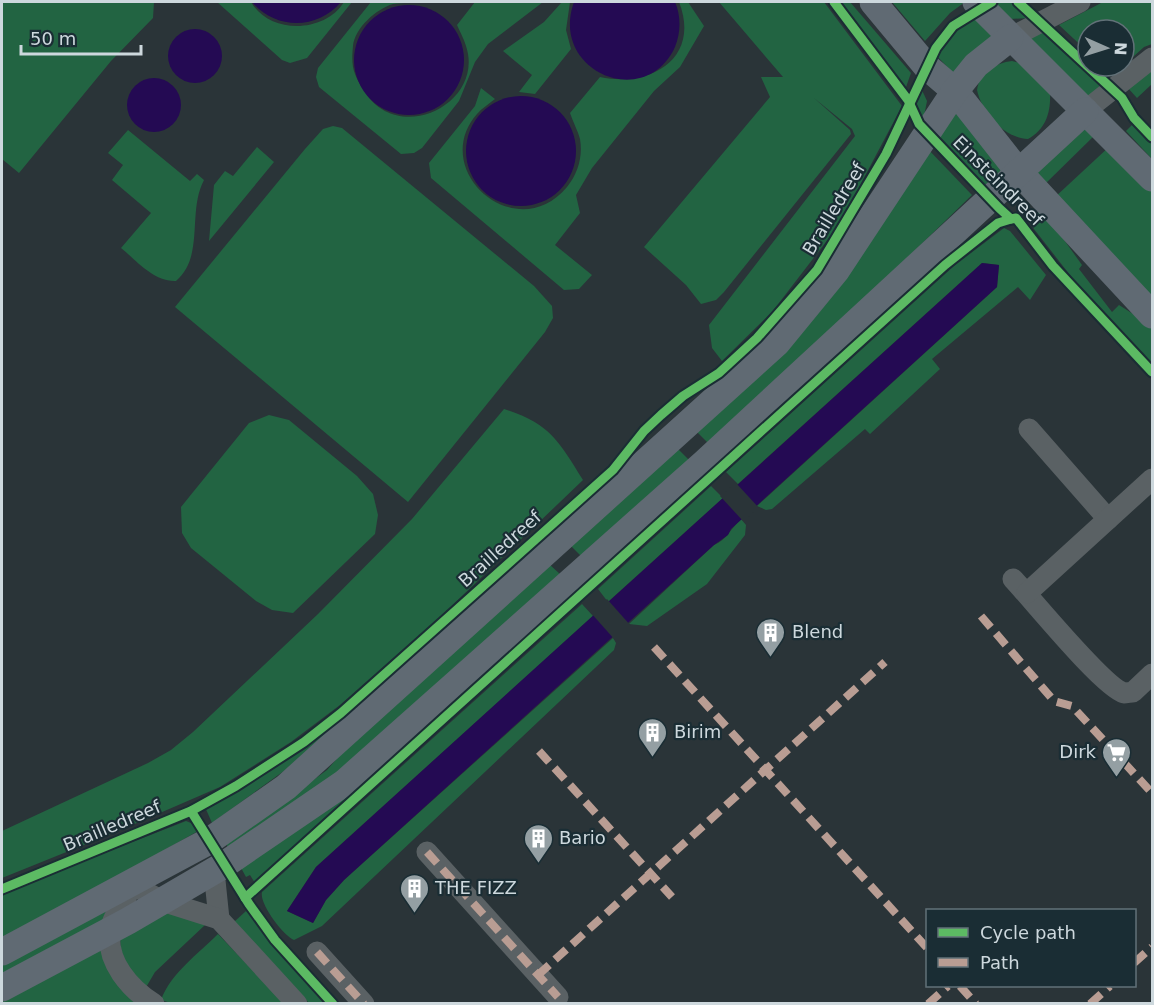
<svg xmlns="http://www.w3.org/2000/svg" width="1154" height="1005" font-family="'DejaVu Sans',sans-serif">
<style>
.green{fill:#226442}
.water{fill:#240a53}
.pier{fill:#2a3438}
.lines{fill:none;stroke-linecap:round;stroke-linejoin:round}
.minor{stroke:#5a6164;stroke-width:21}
.major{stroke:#606a73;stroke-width:27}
.quiet{stroke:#b99d93;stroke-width:8;stroke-dasharray:15 8;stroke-linecap:butt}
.cycleway-casing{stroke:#1a2d34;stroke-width:13}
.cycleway{stroke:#5cba63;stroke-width:9}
.labels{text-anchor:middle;stroke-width:4.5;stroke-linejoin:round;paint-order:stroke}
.street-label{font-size:18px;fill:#cdd8dd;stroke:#1a2d34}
.poi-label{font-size:18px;fill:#cdd8dd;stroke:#1a2d34;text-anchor:start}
</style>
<rect width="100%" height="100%" fill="#2a3438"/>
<g class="green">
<polygon points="2,2 154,2 153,18 111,61 19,173 2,159"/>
<path d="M217,2H251C270,35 325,33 344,2H352L307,58L290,63L282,60Z"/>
<path d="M371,2H424C415,4 403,2 393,4C376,9 355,28 353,46C351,67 353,74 365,92C399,146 485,103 466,46C464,39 460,32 457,25L475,2H543L488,44L475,62L459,101L422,148L414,153L401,154L319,87L316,77L318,68Z"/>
<polygon points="562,2 570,2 566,30 571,49 535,94 519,92 532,75 503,51 544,22"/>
<path d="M679,2H688L704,26L680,67L654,91L592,168L576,195L580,213L555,245L592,275L579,289L564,290L431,178L429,163L475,106L481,88L495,99C489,104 482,108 477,114C428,170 516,248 567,187C578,174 583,156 580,139C578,131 573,122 570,113L600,77C651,88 701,58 679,2Z"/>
<polygon points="719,2 824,2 902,106 839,225 772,312 722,361 712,348 709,325 855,136 852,129 814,98 850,130 851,134 724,292 716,300 701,304 686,285 644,247 770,97 761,77 783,77"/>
<polygon points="838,2 850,2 911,73 905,90"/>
<polygon points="892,2 965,2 950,13 925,41"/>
<polygon points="1001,2 1014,2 1030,18 1010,19 993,6"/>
<polygon points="1103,2 1152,2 1152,44 1144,47 1124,65 1124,30 1088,30 1088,52 1059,25"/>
<polygon points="976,13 1005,40 955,75 935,54 953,31"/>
<polygon points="1045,31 1103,85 1087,100 1027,40"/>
<path d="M1012,61L1024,64L1050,92C1051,112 1046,129 1028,139C1004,138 982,113 977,90C979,73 995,63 1012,61Z"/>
<polygon points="1152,65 1152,84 1137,98 1127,87"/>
<polygon points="921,88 927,101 923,121 913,106"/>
<polygon points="951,108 1006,168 984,186 935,134"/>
<polygon points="1087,123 1097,133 1043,186 1032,173"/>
<polygon points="1134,123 1152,142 1152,159 1126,131"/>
<polygon points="333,126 342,128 534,286 552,306 553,318 545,332 408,502 175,307 305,149 323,129"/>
<path d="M128,130L190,181L197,174L204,180C187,212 205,256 176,281C154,282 137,261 121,248L151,213L112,180L123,165L108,153Z"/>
<polygon points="1110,146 1152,188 1152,303 1054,198"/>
<polygon points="257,147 274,162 209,241 214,185 225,171 233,176"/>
<polygon points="926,147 972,195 712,447 696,431"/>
<polygon points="1042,209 1082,265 1079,269 1112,312 1119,305 1152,326 1152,367 1091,302 1034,229 1029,221"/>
<polygon points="1004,228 1010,231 1046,275 1030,300 1018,287 932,359 940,369 870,434 865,429 772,509 766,510 757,506 997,287 999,265 982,263 738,484 726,472 955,265"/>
<path d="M504,409C550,424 558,440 583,480L441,616L340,705L291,742L220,787L116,832L2,878V831L148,763L171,750L193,732L318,614L412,519Z"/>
<polygon points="269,415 289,420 357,476 373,494 378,515 375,534 293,613 272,610 256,601 191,548 182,533 181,507 249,423"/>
<polygon points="676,447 689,460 583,558 570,545"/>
<polygon points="711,486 723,498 608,602 598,589"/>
<path d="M741,519L746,525L745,535L707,584L647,626L629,624L714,545C727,540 731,528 741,519Z"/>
<polygon points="549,564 561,575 345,768 230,851 226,844 327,770 353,740"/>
<polygon points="570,600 255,883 250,875 246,877 240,866"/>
<path d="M582,604L593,616L316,867L287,911L313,923L326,900L344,880L613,638L616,643L614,650L322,926L294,940C284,936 259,904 262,892Z"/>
<polygon points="400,666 288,768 212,823 205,807 289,756"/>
<polygon points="186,821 191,823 198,831 2,943 2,893"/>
<polygon points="118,900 109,918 2,980 2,964"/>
<path d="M168,909L205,925L155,972L145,989C129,976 120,958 120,936Z"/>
<polygon points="246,911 250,914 327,1003 309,1003 234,922"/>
<path d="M218,934L284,1003L174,1004L161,1000C171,973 198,954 218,934Z"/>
<polygon points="103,946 141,1004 2,1004 2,1001"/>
</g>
<g class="water">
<path d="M252,2H341C317,30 276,30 252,2Z"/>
<path d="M574,2H675C681,16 681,32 675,47C645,112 549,71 574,2Z"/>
<circle cx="409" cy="60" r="55"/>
<circle cx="195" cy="56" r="27"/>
<circle cx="154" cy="105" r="27"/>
<circle cx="521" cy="151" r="55"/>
<polygon points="982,263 999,265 997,287 731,529 728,535 714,545 344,880 326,900 313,923 287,911 316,867"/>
</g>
<g class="pier">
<polygon points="736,483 759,508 743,521 720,496"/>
<polygon points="607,599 631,626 615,640 591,613"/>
</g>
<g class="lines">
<g class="minor">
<polyline points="1010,38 1080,2"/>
<polyline points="1085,111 1152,58"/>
<polyline points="1029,429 1108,519"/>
<path d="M1013,579C1032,599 1103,687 1124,693C1127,693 1130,692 1133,692L1152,674"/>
<polyline points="1027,593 1152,479"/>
<polyline points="427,852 558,997"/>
<polyline points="214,871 219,919"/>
<polyline points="317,952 364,1004"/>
<path d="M154,1004C130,989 106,962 110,931C112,917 126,898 133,885L162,901L219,919L297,1004"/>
</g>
<g class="major">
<polyline points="873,2 927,67 955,91 1018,171 1152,315"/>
<polyline points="976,2 1152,178"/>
<polyline points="2,952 209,841 286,787 777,343 836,271 955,91 976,65 1010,38"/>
<polyline points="2,988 128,921 224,865 344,783 704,463 1085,111"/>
</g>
<g class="quiet">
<polyline points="981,616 1054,701 1072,706 1152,793"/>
<polyline points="654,647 928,949"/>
<polyline points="539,751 672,897"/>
<polyline points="427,852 558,997"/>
<polyline points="317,952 364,1004"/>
<polyline points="1134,963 1152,947"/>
<polyline points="538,975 885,662"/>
<polyline points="960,986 976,1004"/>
<polyline points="928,1004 948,986"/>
<polyline points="1090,1004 1110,986"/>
</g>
<defs>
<g id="cycleway">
<polyline points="834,2 908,100 919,124 999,208 1011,219 1016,218 1053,266 1152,372"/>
<polyline points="1018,2 1122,98 1134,118 1152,137"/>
<polyline points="191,811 249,904 275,940 333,1004"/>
<polyline points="2,889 191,811 236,786 304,742 341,713 536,539 613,470 644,431 661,415 683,396 719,373 757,338 817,270 886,154 936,48 953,26 992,2"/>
<polyline points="245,898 945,265 998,223 1011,219"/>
</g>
</defs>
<use href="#cycleway" class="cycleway-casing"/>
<use href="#cycleway" class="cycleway"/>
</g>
<defs>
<symbol id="building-pin" viewBox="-11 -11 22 30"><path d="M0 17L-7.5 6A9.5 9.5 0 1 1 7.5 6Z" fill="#949fa3" stroke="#1a2d34"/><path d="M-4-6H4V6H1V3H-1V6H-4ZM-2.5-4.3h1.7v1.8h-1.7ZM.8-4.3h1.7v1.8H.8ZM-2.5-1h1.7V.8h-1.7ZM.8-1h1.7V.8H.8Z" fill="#fff"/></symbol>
<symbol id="supermarket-pin" viewBox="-11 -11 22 30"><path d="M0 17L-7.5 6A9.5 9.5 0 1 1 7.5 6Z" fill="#949fa3" stroke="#1a2d34"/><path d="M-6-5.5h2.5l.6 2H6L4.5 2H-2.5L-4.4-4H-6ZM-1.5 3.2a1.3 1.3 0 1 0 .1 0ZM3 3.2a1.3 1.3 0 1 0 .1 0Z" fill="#fff"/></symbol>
</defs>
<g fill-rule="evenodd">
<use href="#building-pin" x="754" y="616" width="33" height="45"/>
<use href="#building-pin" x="636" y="716" width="33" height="45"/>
<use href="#supermarket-pin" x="1100" y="736" width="33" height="45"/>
<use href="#building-pin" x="522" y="822" width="33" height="45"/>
<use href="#building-pin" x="398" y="872" width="33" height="45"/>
</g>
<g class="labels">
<g class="street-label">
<text transform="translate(998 181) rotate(45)" y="6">Einsteindreef</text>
<text transform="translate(834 209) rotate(-59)" y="6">Brailledreef</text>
<text transform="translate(500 549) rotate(-42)" y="6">Brailledreef</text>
<text transform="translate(112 826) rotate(-23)" y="6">Brailledreef</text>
</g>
<g class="poi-label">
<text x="792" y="638">Blend</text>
<text x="674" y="738">Birim</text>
<text x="1096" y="758" text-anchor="end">Dirk</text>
<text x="559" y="844">Bario</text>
<text x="435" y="894">THE FIZZ</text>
</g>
</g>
<rect width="1154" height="1005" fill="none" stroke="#cdd8dd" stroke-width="6"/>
<rect x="926" y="909" width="210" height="78" fill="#1a2d34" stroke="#627178" stroke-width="1.5"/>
<rect x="938" y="928" width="30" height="9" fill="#5cba63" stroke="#627178" stroke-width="1.5"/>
<text x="980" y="939" font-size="18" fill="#cdd8dd">Cycle path</text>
<rect x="938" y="958" width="30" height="9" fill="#b99d93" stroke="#627178" stroke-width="1.5"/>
<text x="980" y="969" font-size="18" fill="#cdd8dd">Path</text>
<g transform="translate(1106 48) rotate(93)"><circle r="28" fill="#1a2d34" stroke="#627178" stroke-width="1.5"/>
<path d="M0-4.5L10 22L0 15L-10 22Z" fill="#949fa3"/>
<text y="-9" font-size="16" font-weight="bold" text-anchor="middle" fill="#cdd8dd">N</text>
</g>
<path d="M21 45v9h120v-9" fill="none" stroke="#cdd8dd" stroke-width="3"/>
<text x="30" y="45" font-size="18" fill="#cdd8dd" stroke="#1a2d34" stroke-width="4.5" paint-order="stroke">50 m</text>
</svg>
